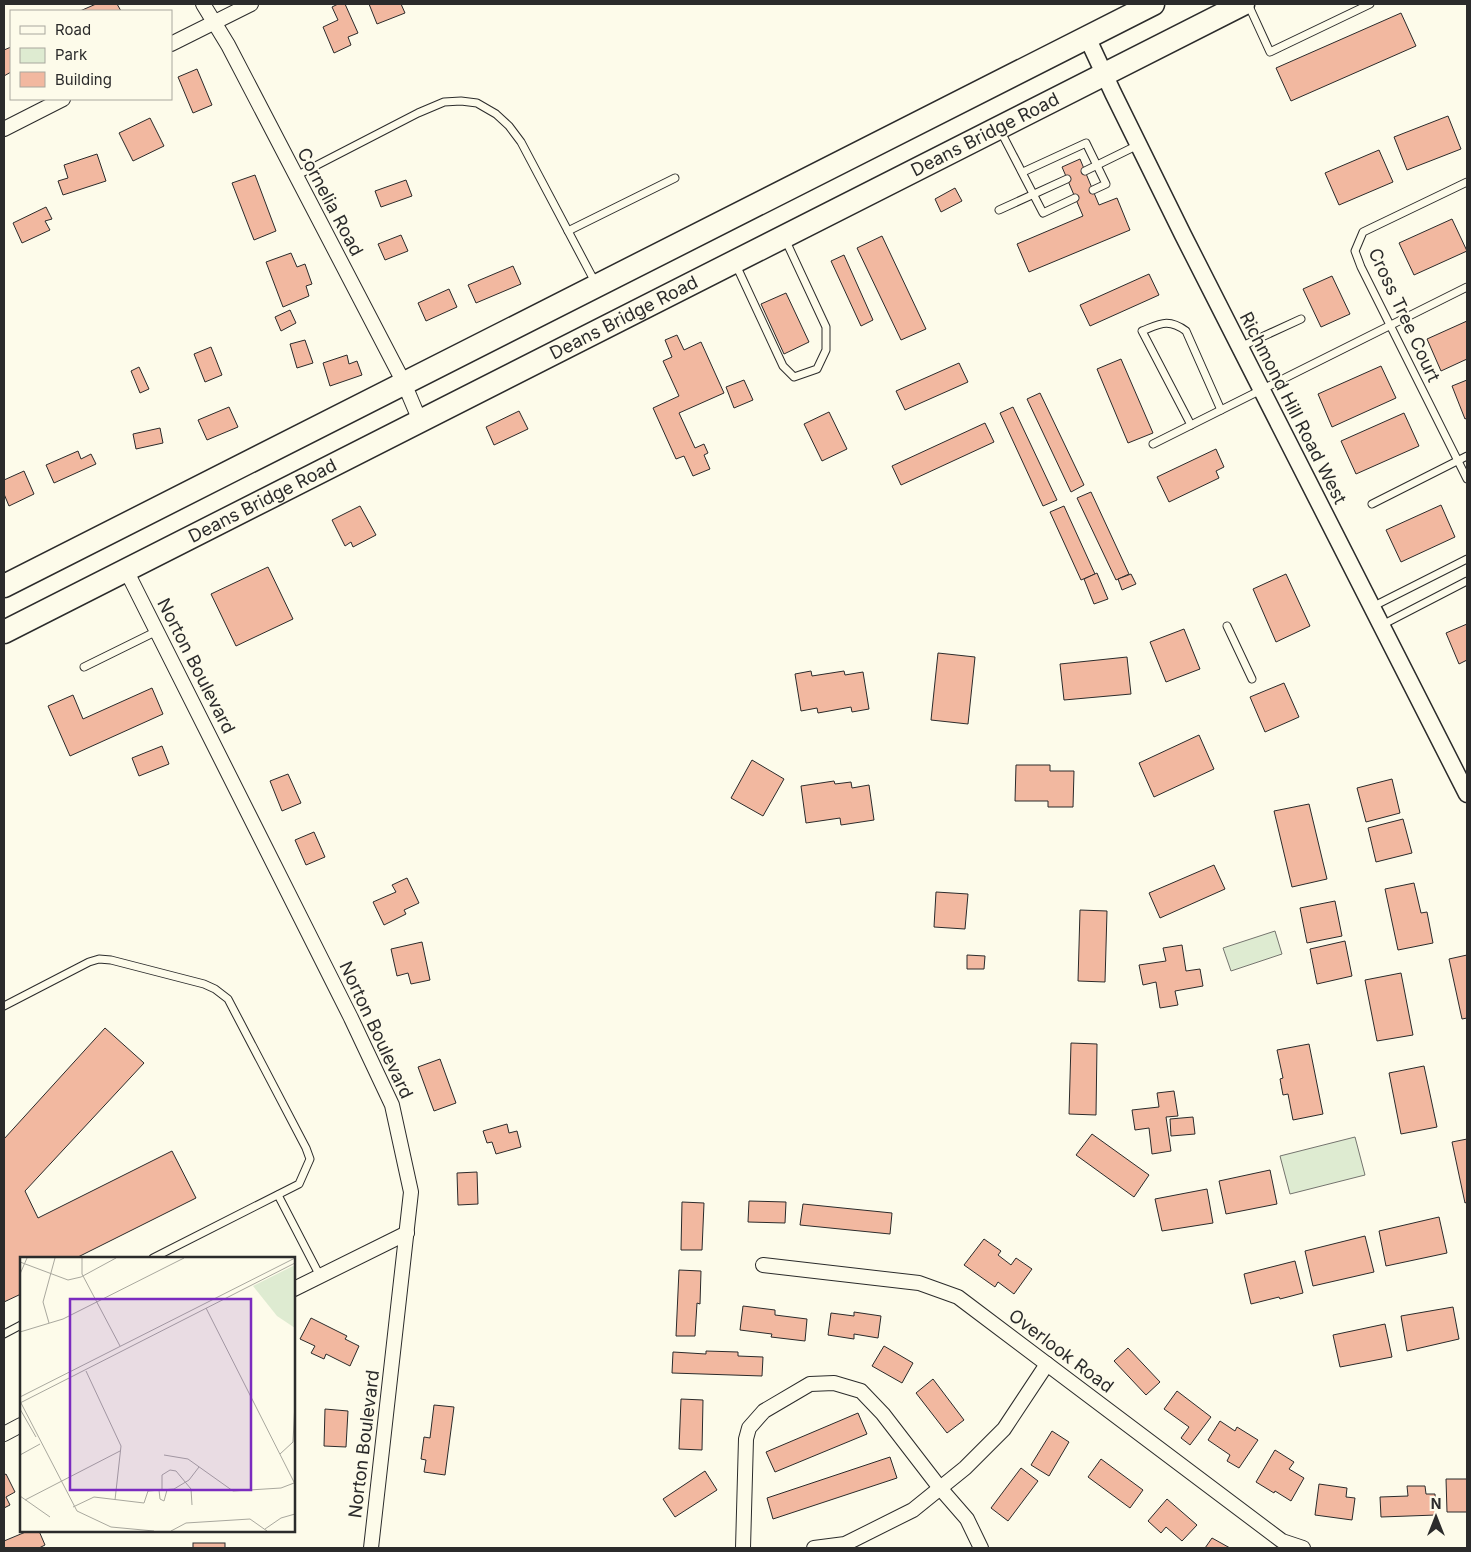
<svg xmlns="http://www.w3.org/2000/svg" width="1471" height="1552" font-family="Inter,sans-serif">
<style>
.green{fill:#deebd1;stroke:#74746e}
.building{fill:#f2b8a0;stroke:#2b2b2b}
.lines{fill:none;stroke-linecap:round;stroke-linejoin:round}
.service-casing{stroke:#2b2b2b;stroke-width:9}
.minor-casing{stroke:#2b2b2b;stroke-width:16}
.tertiary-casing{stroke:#2b2b2b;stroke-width:19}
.trunk-casing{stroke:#2b2b2b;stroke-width:25}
.service{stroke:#fdfbea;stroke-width:7}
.minor{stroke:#fdfbea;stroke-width:14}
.tertiary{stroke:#fdfbea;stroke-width:16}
.trunk{stroke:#fdfbea;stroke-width:22}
.labels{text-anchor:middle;stroke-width:4;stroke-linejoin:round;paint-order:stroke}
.street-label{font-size:18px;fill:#2b2b2b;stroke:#fdfbea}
.inset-road{fill:none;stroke:#a9a89e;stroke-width:1}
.view{fill:#7b2cbf;fill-opacity:0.15;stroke:#7b2cbf;stroke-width:2.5}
.inset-edge{fill:none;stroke:#2b2b2b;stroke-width:2.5}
</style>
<rect width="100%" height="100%" fill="#fdfbea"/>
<g class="green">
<polygon points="1275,931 1282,954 1231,971 1223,948"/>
<polygon points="1355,1137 1365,1175 1290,1194 1280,1156"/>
</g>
<g class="building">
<polygon points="96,4 117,4 121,11 80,11"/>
<polygon points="338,4 345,4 358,33 348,37 351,45 334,53 323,27 338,20 332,7"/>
<polygon points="369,4 401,4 405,13 377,24"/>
<polygon points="1401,13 1416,46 1291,101 1276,68"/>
<polygon points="11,47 11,72 4,76 4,50"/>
<polygon points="197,69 212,105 193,113 178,77"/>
<polygon points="1448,116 1461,149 1407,170 1394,137"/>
<polygon points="150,118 164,146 133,161 119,133"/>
<polygon points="1379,150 1393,182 1339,205 1325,173"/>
<polygon points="97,154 106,181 63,195 58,181 68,178 64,165"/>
<polygon points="1080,159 1099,205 1117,198 1130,230 1029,272 1017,244 1083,216 1062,167"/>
<polygon points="255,175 276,231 254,240 232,183"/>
<polygon points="406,180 412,196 381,207 375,191"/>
<polygon points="955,188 962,201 941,212 935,199"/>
<polygon points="46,207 52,219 45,221 50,230 22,243 13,223"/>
<polygon points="1452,219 1467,251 1414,275 1399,243"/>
<polygon points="401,235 408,251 385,260 378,244"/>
<polygon points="882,236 926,329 901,340 857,248"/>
<polygon points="291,253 297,267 305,264 312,284 306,286 309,296 283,307 266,262"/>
<polygon points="844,255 873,320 861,326 831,261"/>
<polygon points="513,266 521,284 476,303 468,285"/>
<polygon points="1149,274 1159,295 1090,326 1080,305"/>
<polygon points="1332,276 1350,314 1321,327 1303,289"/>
<polygon points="449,289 457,307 426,321 418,303"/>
<polygon points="786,293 809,342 784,354 761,304"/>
<polygon points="290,310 296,323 281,331 275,317"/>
<polygon points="1467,321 1467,359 1441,371 1427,339"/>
<polygon points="677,335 684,350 701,342 724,393 679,413 695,448 704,444 708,453 704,455 710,469 693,476 684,456 676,459 653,408 679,396 663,361 672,357 665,340"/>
<polygon points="305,340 313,363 297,368 290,344"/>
<polygon points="211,347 222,375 205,382 194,354"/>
<polygon points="347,355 349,364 357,361 362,375 330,386 323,363"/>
<polygon points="1121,359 1153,433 1128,443 1097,369"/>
<polygon points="959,363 968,382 905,410 896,391"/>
<polygon points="1381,366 1396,398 1332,427 1318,394"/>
<polygon points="139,367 149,389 140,393 131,371"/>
<polygon points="744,380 753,400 734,408 726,387"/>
<polygon points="1467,380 1467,418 1465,419 1452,386"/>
<polygon points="1040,393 1084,485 1071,492 1027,399"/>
<polygon points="229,407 238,427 207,440 198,420"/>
<polygon points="1013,407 1057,500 1043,506 1000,413"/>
<polygon points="519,411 528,429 494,445 486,427"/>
<polygon points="829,412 847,449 822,461 804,424"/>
<polygon points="1404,413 1419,446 1356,474 1341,441"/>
<polygon points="985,423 994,442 901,485 892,466"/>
<polygon points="160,428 163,443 136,449 133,434"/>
<polygon points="1216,449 1224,467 1216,471 1219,478 1169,502 1157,477"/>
<polygon points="78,451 81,459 91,454 96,464 54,483 46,465"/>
<polygon points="24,471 34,494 9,506 4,494 4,480"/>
<polygon points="1091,492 1129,574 1116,580 1077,498"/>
<polygon points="1441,505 1455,537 1401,562 1386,530"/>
<polygon points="360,506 376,535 353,547 351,542 345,546 332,520"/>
<polygon points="1064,506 1095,574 1081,580 1050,512"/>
<polygon points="268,567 293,619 236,646 211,594"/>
<polygon points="1097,573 1108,599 1094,604 1084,579"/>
<polygon points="1131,574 1136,584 1122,590 1118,579"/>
<polygon points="1286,574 1310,626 1276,642 1253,589"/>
<polygon points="1467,624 1467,660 1459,664 1446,633"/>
<polygon points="1184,629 1200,669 1166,682 1150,642"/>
<polygon points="938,653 975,657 968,724 931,720"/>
<polygon points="1127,657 1131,694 1064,700 1060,664"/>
<polygon points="811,671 812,676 844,671 845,675 863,672 869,709 852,712 851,707 818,713 817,708 801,711 795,674"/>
<polygon points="1284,683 1299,717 1265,732 1250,697"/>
<polygon points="152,688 163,714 70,756 48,706 73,695 83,719"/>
<polygon points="1199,735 1214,769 1154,797 1139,763"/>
<polygon points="162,746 169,764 139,776 132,758"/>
<polygon points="752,760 784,779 763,816 731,798"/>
<polygon points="1016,765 1050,765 1050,771 1074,771 1073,807 1048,807 1048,801 1015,801"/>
<polygon points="288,774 301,803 282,811 270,781"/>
<polygon points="1392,779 1400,813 1366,822 1357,788"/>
<polygon points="834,781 835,784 851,782 852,788 869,785 874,820 841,825 840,818 806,823 801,786"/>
<polygon points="1309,804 1327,879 1292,887 1274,811"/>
<polygon points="1403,819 1412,853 1376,862 1368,828"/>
<polygon points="314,832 325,857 306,865 295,840"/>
<polygon points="1214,865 1225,889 1160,918 1149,893"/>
<polygon points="407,878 419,903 404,910 406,914 384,925 373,902 396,892 392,885"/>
<polygon points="1414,883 1421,913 1427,912 1433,943 1398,950 1385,889"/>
<polygon points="936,892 968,894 965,929 934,927"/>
<polygon points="1335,901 1342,936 1307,943 1300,908"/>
<polygon points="1080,910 1107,911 1105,982 1078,981"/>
<polygon points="1345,941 1352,976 1317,984 1310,949"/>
<polygon points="422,942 430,980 411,984 408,973 397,976 391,949"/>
<polygon points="1182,945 1186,971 1200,969 1203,986 1175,991 1178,1005 1160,1008 1156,982 1143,985 1139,965 1166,961 1163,948"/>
<polygon points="967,955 985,956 984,969 967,969"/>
<polygon points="1467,955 1467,1018 1462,1019 1449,959"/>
<polygon points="1401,973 1413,1035 1377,1041 1365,980"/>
<polygon points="105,1028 144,1063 25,1191 38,1218 172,1151 196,1198 76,1258 21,1258 21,1294 4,1302 4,1139"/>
<polygon points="1071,1043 1097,1044 1096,1115 1069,1114"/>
<polygon points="1309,1044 1323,1114 1293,1120 1288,1094 1283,1095 1280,1079 1283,1078 1277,1050"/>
<polygon points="440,1059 456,1103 434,1111 418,1067"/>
<polygon points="1424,1066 1437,1127 1401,1134 1389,1073"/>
<polygon points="1174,1091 1178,1116 1166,1117 1171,1151 1152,1154 1149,1128 1135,1130 1132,1110 1159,1107 1157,1093"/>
<polygon points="1193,1117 1195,1134 1171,1136 1170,1119"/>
<polygon points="507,1124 509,1133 517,1131 521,1147 496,1154 492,1142 487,1143 483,1131"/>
<polygon points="1092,1134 1149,1175 1134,1197 1076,1155"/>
<polygon points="1467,1139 1467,1202 1465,1203 1452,1142"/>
<polygon points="1270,1170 1277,1204 1226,1214 1219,1181"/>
<polygon points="477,1172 478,1204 458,1205 457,1173"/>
<polygon points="1207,1189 1213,1223 1162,1231 1155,1199"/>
<polygon points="749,1201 786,1202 785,1223 748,1222"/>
<polygon points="682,1202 704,1203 702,1250 681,1250"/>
<polygon points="803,1204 892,1213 890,1234 800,1225"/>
<polygon points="1439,1217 1447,1253 1386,1266 1379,1231"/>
<polygon points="1365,1236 1374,1272 1313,1286 1305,1251"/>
<polygon points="984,1239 1001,1251 998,1255 1011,1265 1016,1258 1032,1269 1014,1294 998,1282 995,1287 964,1265"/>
<polygon points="1295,1261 1303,1293 1280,1299 1279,1297 1251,1304 1244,1274"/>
<polygon points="679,1270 701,1271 700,1304 697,1303 695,1336 676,1336"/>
<polygon points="743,1306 775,1310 775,1315 807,1319 805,1341 771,1337 772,1334 740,1330"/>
<polygon points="1453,1307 1459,1339 1407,1351 1401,1316"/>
<polygon points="854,1312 881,1316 878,1338 854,1334 854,1339 828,1335 831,1313 854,1316"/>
<polygon points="311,1318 347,1336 345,1339 359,1346 350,1366 326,1354 324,1359 311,1353 315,1346 300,1339"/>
<polygon points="1385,1324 1392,1357 1340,1367 1333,1335"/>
<polygon points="884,1346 913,1363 902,1383 872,1366"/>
<polygon points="1128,1348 1160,1382 1146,1395 1114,1361"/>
<polygon points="706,1351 738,1352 738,1356 763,1357 762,1376 672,1373 673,1352 706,1354"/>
<polygon points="933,1379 964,1420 947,1433 916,1393"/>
<polygon points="1177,1391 1211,1417 1190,1445 1181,1438 1189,1427 1164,1409"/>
<polygon points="681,1399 703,1400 702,1450 679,1449"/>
<polygon points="434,1405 454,1407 445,1475 424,1472 426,1460 421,1459 424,1437 430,1438"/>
<polygon points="325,1409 348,1411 346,1447 324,1446"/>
<polygon points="858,1413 867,1434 775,1472 766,1452"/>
<polygon points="1220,1421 1235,1431 1237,1427 1258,1440 1239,1468 1227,1461 1230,1455 1208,1440"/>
<polygon points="1052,1431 1069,1442 1049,1476 1031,1465"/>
<polygon points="1275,1450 1294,1462 1289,1469 1304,1478 1291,1501 1275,1491 1274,1493 1256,1482"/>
<polygon points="890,1457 897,1478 773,1519 767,1498"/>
<polygon points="1101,1459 1143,1490 1130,1508 1088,1477"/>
<polygon points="1021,1468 1038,1481 1008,1521 991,1508"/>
<polygon points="705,1471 717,1490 675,1517 663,1499"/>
<polygon points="6,1474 15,1492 6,1497 10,1505 4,1508 4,1475"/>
<polygon points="1446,1479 1467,1479 1467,1512 1447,1512"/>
<polygon points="1319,1484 1347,1488 1346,1497 1355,1498 1352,1520 1315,1515"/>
<polygon points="1407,1486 1425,1486 1426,1494 1435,1494 1436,1515 1381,1517 1380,1497 1408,1496"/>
<polygon points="1167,1499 1197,1525 1182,1541 1166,1527 1161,1533 1148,1521"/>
<polygon points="28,1531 39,1531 45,1545 39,1548 4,1548 4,1541"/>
<polygon points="1212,1538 1230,1548 1205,1548"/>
<rect x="193" y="1543" width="32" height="5"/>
</g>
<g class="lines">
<defs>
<g id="service">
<polyline points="1248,4 1270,52 1370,4"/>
<polyline points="1000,130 1043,213 1075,198"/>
<polyline points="1085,171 1138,145"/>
<polyline points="1023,172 1086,143 1106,184 1093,190"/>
<polyline points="296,176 418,113 444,102 461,101 477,103 496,114 509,126 521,142 595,282"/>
<polyline points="1467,182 1363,232 1355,251 1361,267 1467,479"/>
<polyline points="999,210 1067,179"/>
<polyline points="568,231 675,178"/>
<polyline points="736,265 783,366 794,377 817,369 826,350 826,327 785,239"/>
<polyline points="1240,347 1301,319"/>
<path d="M1191,425L1142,331C1160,324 1168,318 1186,331L1221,410"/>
<polyline points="1153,444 1467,287"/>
<polyline points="1372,504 1467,456"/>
<polyline points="1372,607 1467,559"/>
<polyline points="1382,625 1467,581"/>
<polyline points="1227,626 1252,679"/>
<polyline points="84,667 157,631"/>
<polyline points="4,1006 89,962 99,959 111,960 204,984 215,989 228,999 306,1148 310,1159 299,1184 153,1258"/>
<polyline points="278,1195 320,1276"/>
<polyline points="4,1334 21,1325"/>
</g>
<g id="minor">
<polyline points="203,4 228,45 404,383 420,421"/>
<polyline points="171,44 251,4"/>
<polyline points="4,129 63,99"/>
<polyline points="126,570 351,1018 392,1105 411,1192 371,1548"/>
<polyline points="763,1265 919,1283 958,1297 1282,1541 1303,1548"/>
<polyline points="294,1289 407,1233"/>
<polyline points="4,1434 21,1425"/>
<polyline points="743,1548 746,1439 749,1428 764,1411 810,1384 834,1383 861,1391 883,1414 940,1488 967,1519 981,1548"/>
<polyline points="814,1548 845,1544 913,1510 965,1468 1004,1429 1047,1364"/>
</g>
<polyline id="tertiary" points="1087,37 1113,93 1183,235 1467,794"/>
<g id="trunk">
<polyline points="4,586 1153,4"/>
<path id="s1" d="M4,632L1243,4"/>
</g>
</defs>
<use href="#service" class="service-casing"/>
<use href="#minor" class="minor-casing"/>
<use href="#tertiary" class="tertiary-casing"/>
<use href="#trunk" class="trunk-casing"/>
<use href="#service" class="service"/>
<use href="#minor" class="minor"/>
<use href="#tertiary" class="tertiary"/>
<use href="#trunk" class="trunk"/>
</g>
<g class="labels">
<g class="street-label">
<text dy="6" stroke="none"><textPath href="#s1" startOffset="1100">Deans Bridge Road</textPath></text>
<text transform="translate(330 202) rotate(62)" y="6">Cornelia Road</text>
<text transform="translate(1404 315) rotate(65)" y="6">Cross Tree Court</text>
<text dy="6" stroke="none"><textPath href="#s1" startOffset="695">Deans Bridge Road</textPath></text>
<text transform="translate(1293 408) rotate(63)" y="6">Richmond Hill Road West</text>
<text dy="6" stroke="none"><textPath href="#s1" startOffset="290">Deans Bridge Road</textPath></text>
<text transform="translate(196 666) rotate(63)" y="6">Norton Boulevard</text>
<text transform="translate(376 1030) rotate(65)" y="6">Norton Boulevard</text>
<text transform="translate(1061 1351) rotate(37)" y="6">Overlook Road</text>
<text transform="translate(364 1444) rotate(-83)" y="6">Norton Boulevard</text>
</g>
</g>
<g transform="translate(20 1257)">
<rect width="275" height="275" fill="#fdfbea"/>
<path d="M275,8V71L257,59L233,29Z" fill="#deebd1"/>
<path class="inset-road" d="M62,1V17L100,89M0,5L48,23L61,20L96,1M0,17L7,1M186,51L275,227M29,66L23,45L35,1M0,75L43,62L164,1M66,114L101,189L95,243M0,140L275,1M0,146L275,6M1,146L57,254L91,270L134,274M0,152L16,180M260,197L273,185L275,145M0,198L20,187M144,198L168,202L213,234L261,231L274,226M139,233L140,242L144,244L147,233M142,233V218L150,213L156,214L171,232L172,248M0,239L30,260M5,243L100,194M53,250L74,240L124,246L128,234L154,232L169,223L179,210M245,272L261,261L275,257M151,274L166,266L230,262L247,274"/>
<path class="view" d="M50,42H231V233H50Z"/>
<rect width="275" height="275" class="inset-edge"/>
</g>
<rect width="1471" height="1552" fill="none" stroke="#2b2b2b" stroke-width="10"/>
<rect x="10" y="10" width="162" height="90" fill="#fdfbea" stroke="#a9a89e"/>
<rect x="20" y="26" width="25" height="8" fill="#fdfbea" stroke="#a9a89e"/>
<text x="55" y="35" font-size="15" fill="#2b2b2b">Road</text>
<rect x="20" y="48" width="25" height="15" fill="#deebd1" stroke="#a9a89e"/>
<text x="55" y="60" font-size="15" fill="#2b2b2b">Park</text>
<rect x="20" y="72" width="25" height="15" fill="#f2b8a0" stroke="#a9a89e"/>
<text x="55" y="85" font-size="15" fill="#2b2b2b">Building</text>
<g transform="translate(1436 1517)" stroke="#fdfbea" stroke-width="4" paint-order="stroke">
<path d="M0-4L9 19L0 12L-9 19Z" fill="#2b2b2b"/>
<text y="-8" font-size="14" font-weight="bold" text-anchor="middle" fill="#2b2b2b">N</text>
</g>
</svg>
